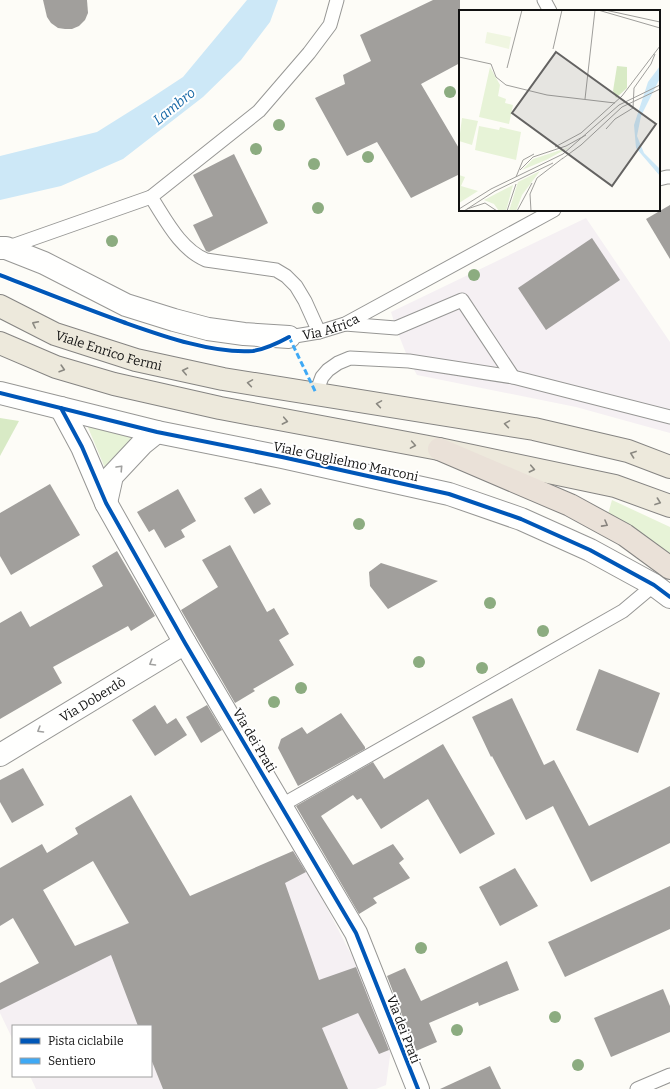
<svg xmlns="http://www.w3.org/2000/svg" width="670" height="1089" font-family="Bitter,serif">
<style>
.industrial{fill:#f5f0f3}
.green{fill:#e7f3d7}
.forest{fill:#d8eac5}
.water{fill:#cde8f7}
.building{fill:#a19f9c;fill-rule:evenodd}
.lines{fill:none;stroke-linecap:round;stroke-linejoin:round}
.service-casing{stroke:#979795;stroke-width:15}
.minor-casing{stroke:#979795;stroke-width:24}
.primary-casing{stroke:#858482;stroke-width:24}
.motorway-casing{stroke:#858482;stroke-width:24}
.service{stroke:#fffffe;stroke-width:13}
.minor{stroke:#fffffe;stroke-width:22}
.primary{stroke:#ede9dc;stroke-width:22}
.motorway{stroke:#eae1d8;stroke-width:22}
.quiet{stroke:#3fa9f5;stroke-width:3;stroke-dasharray:6 3;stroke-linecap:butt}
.cycleway-casing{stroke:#fff;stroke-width:6}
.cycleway{stroke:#0057b8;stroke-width:4}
.tree{fill:#8cac80}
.oneway{stroke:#8a8881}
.oneway2{stroke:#a0a09f}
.oneway3{stroke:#88837e}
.labels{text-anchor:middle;stroke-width:4;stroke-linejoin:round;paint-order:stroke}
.street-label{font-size:13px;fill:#111;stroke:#fff}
.water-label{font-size:14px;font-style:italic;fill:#1768a6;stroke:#fff}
.inset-road{fill:none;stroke:#9f9e9b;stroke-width:1}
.view{fill:#646362;fill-opacity:0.15;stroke:#646362;stroke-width:2}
.inset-edge{fill:none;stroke:#111;stroke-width:2}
</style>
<rect width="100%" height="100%" fill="#fdfcf7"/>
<g class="industrial">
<polygon points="586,218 670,342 670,433 576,407 417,375 409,361 396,328 391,312"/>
<polygon points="297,850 357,966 391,1049 386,1085 376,1089 36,1089 30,1076 151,1076 151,1026 13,1026 13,1040 0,1013 0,985 3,981 72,947"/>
</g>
<g class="green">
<polygon points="87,425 139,435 107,473"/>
<polygon points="612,500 670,527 670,554 608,514"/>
</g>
<polygon class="forest" points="0,418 19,421 0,456"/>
<polygon class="water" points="247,0 278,0 270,22 241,60 203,97 123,159 61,186 0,200 0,156 97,132 148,100 183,77"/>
<g class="building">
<polygon points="43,0 87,0 88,13 85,20 79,26 72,29 65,29 58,28 51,23 47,17"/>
<polygon points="433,0 460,0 460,63 421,84 460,150 460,174 411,198 377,142 347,156 315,98 345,84 343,75 371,61 360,35"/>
<polygon points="234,154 268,223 209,252 206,251 193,225 213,216 193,175"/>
<polygon points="670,205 670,259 646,219"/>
<polygon points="592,238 620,280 546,330 518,288"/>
<polygon points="50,484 80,535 11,575 0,556 0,513"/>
<polygon points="261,488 271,504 254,514 244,498"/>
<polygon points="178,489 196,521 181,530 185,537 165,548 154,529 149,532 137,512"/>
<polygon points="230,545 267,612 274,608 289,634 279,640 294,665 253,689 255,691 235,703 181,610 218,587 202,560"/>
<polygon points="117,551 155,616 131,631 128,626 53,667 62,683 0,719 0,623 21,611 30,627 103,586 92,566"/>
<polygon points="381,563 438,581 388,609 370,586 369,572"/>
<polygon points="599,669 660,693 638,753 576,730"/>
<polygon points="512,698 544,765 554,760 589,826 670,786 670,843 591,882 553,806 526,820 492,756 491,757 472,717"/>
<polygon points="155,705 167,724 176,718 187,735 155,756 132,720"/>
<polygon points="207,705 222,730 201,743 186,717"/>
<polygon points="341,713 365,747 365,749 298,786 278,748 281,739 302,727 307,734"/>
<polygon points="443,744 495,834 460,854 428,799 381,829 361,798 357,800 353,795 321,816 353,865 393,844 404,859 399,863 410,878 373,898 377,903 359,914 296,806 373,762 384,779"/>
<polygon points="23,768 44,805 12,823 0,802 0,780"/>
<path d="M131,795L190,896L293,851L306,872L285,883L319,980L356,967L389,1050L379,1054L358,1013L322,1028L348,1089H163L151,1059V1026H138L111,955L0,1010V983L39,963L13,918L0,926V868L42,844L47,853L78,834L75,828ZM93,861L129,923L75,946L43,890Z"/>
<polygon points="515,868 538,906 500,926 479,887"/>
<polygon points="670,886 670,929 565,977 548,942"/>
<polygon points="507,961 519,990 479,1006 478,1002 429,1023 437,1042 416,1051 387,976 405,968 421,1001"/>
<polygon points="663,989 670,1006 670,1032 611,1057 594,1018"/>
<polygon points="490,1066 501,1089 440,1089"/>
</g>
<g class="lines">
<defs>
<g id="service">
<polyline points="544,0 550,11"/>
<polyline points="659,179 667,177 670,177"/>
<path d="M151,197C166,220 180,249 206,260L276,270L286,276L296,286L305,301L319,332"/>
<polyline points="6,248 151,197 259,111 309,53 330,25 337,0"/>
<polyline points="345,324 396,328 462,300 513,377"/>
<path id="s1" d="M289,337L319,332L345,324L554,210"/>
<polyline points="316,393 322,377 328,370 338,363 350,358 409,361 513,377 670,417"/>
<polyline points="282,805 623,611 654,585"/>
<polyline points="637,1089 670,1075"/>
</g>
<g id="minor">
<polyline points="0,248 6,248 44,263 126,305 174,320 208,329 244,334 289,337"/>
<polyline points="0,393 157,432 282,457 449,494 521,519 590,550 654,585 670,597"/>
<polyline points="61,408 82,447 106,503 185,643 356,933 418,1089"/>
<polyline points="106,503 112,476 142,444 157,432"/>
<path id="s2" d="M0,755L185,643"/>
</g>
<g id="primary">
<path id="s3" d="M0,306L55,334L136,360L223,379L534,429L628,451L670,467"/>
<polyline points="0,343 56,367 114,384 220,408 439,449 615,486 670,506"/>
</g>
<polyline id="motorway" points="439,449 570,505 625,535 670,568"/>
</defs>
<use href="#service" class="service-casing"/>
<use href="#minor" class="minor-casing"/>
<use href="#primary" class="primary-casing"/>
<use href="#motorway" class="motorway-casing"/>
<use href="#service" class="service"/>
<use href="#minor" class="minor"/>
<use href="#primary" class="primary"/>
<use href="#motorway" class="motorway"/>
<polyline class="quiet" points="289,337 316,393"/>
<defs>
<g id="cycleway">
<path d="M0,275C41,291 81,307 123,322C160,335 212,354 253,351C266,349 278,343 289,337"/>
<polyline points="0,393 157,432 282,457 449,494 521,519 590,550 654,585 670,597"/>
<polyline points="61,408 82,447 106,503 185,643 356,933 418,1089"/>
</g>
</defs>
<use href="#cycleway" class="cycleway-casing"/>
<use href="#cycleway" class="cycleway"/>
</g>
<g class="tree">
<circle cx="450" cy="92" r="6"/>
<circle cx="279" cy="125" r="6"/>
<circle cx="256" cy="149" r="6"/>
<circle cx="368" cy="157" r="6"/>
<circle cx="314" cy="164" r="6"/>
<circle cx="318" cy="208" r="6"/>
<circle cx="112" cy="241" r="6"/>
<circle cx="474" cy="275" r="6"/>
<circle cx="359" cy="524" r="6"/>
<circle cx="490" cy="603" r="6"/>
<circle cx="543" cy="631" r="6"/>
<circle cx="419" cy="662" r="6"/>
<circle cx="482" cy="668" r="6"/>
<circle cx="301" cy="688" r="6"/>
<circle cx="274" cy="702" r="6"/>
<circle cx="421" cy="948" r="6"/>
<circle cx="555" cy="1017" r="6"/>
<circle cx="457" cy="1030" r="6"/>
<circle cx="578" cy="1065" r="6"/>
</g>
<defs><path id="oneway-chevron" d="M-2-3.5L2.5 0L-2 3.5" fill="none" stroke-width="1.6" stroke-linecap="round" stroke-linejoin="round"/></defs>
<g class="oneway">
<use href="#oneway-chevron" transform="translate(35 324) rotate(-153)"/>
<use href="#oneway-chevron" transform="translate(62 369) rotate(17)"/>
<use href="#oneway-chevron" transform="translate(185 371) rotate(-168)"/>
<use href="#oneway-chevron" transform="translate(250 383) rotate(-171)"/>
<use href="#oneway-chevron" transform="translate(379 404) rotate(-171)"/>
<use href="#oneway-chevron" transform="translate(285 421) rotate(11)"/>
<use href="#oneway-chevron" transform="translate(507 424) rotate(-171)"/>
<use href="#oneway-chevron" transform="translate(413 445) rotate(10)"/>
<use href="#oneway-chevron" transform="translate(633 454) rotate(-160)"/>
<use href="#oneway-chevron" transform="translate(532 469) rotate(12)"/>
<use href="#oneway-chevron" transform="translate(658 502) rotate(20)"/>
</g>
<g class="oneway2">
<use href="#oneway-chevron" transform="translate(120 468) rotate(-47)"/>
<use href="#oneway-chevron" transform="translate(152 663) rotate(149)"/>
<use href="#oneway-chevron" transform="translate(40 730) rotate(149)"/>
</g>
<use class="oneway3" href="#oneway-chevron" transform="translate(605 524) rotate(29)"/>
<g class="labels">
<g class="street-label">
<text dy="5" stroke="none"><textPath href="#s1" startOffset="43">Via Africa</textPath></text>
<text dy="5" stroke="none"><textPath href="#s3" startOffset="118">Viale Enrico Fermi</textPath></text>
<text transform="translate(346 461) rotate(12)" y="5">Viale Guglielmo Marconi</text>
<text dy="5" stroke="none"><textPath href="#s2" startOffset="108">Via Doberdò</textPath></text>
<text transform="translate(255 740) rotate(59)" y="5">Via dei Prati</text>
<text transform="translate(404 1029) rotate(69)" y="5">Via dei Prati</text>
</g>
<g class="water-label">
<text transform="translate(174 106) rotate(-39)" y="5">Lambro</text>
</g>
</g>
<g transform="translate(459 10)">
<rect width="201" height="201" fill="#fdfcf7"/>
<path d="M31,57L41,75L39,86L47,89L46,93L54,95L50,114L20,107ZM3,108L19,111L13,135L0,131ZM20,116L40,120L41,117L62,122L57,150L16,140ZM111,137L87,150L63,160L74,149ZM81,161L63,185L57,201H50L59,172ZM0,165L6,167L2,176L19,181L0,193ZM54,175L47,201H40L35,194L25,190Z" fill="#e7f3d7"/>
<path d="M158,56L168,57V78L157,88L154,81Z" fill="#d8eac5"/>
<path d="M28,22L52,27L50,39L26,33Z" fill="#f0f6e1"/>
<path d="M201,56V68L182,106L178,126L185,143L201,159V166L177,138L175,115L189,72Z" fill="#cde8f7"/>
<path class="inset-road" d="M139,0L201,18M146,0L201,12M94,39L103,0M0,47L32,54L37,67L47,75L88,85L156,93M48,58L63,0M126,89L136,0M147,119L156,109L174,98L175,78L192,54L196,44M96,137L122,123L163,86L201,36M103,149L122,135L163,97L201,79M61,160L74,147L107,136L127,125M57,167L64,150L75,144M0,199L32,179L104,144L160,95L201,75M8,199L26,193L38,201M5,201L36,181L94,153M48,201L57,174M58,201L73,173M72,201L71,184L78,168L104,148"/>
<path class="view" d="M97,42L197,114L153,176L53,103Z"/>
<rect width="201" height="201" class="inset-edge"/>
</g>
<rect x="12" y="1025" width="140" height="52" fill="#ffffff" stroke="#a0a0a0"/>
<rect x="20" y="1038" width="20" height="6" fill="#0057b8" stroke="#a0a0a0"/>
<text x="48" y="1045" font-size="12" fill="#111111">Pista ciclabile</text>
<rect x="20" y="1058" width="20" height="6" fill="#3fa9f5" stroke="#a0a0a0"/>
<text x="48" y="1065" font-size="12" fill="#111111">Sentiero</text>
</svg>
